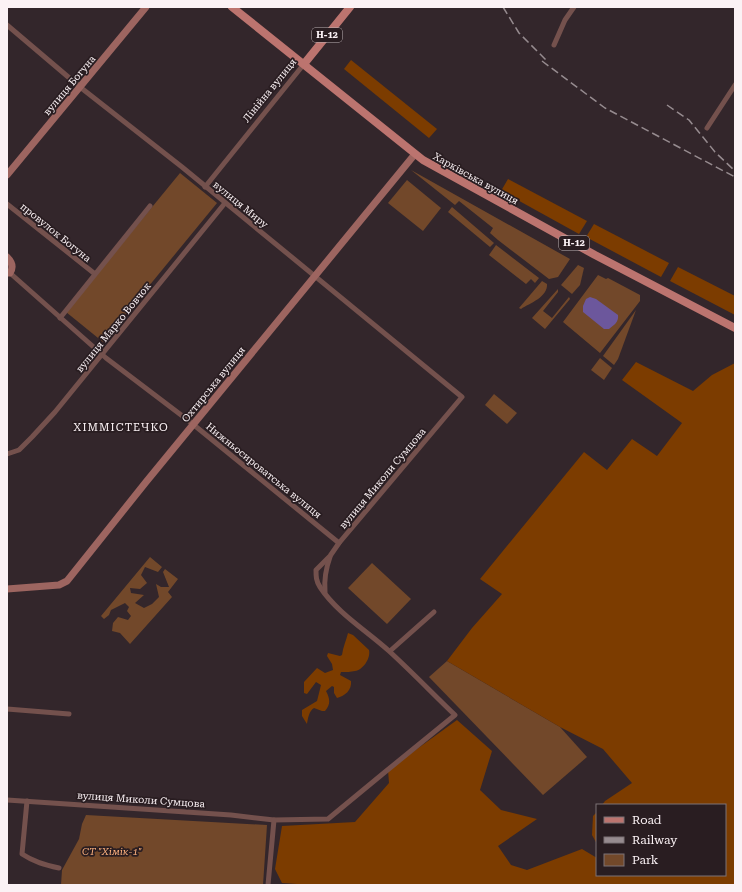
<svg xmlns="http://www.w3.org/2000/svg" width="742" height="892" font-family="'Roboto Serif',serif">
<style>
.green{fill:#72482a}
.forest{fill:#7c3c00}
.water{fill:#6c579c}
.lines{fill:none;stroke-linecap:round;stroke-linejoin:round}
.street{stroke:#74514d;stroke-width:5}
.secondary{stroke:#9d6560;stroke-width:7}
.primary{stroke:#bc746f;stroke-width:8}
.rail{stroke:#968b8f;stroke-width:1.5;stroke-dasharray:8 4;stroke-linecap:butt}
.labels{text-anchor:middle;stroke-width:3.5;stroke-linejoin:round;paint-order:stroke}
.shield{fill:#291d21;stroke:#bcb2b5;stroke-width:1}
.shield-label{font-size:9px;font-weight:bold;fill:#fbf2f5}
.street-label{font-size:10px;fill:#fbf2f5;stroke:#291d21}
.park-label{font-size:10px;font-style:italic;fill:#feb27f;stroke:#291d21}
.neighbourhood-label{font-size:11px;letter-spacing:1px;fill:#fbf2f5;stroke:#291d21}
</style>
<rect width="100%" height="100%" fill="#33262b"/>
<g class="green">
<polygon points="411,170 570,259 558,277 549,279 498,240 490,233 493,228 459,201 455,205"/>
<polygon points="180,173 217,203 103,342 66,312"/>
<polygon points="407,180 441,208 423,231 388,203"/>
<polygon points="452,207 494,243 490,247 448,212"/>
<polygon points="496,245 539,278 535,283 531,279 526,284 489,255"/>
<polygon points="578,265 584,268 580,285 572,294 561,285"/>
<polygon points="598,275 606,279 608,278 640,295 640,301 600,353 563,322"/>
<path d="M542,281L547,284C548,297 530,303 521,309L519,308Z"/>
<polygon points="558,289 558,292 543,311 552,318 569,297 570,299 545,329 532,318"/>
<polygon points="636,310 618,359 614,365 603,356"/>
<polygon points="600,358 612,368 604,380 591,370"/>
<polygon points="494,394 517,413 507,424 485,405"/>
<polygon points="150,557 162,567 158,572 145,567 141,575 147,583 140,589 130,588 131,593 144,595 135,603 144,608 152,604 159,597 156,584 161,587 169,587 163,572 165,569 178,579 168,592 172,597 130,644 120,633 112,631 113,623 118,617 128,620 131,616 127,611 129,607 125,603 111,610 109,615 104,619 101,616"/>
<polygon points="372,563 411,599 387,624 348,588"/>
<polygon points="447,661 560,727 587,757 543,795 429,677"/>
<polygon points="86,815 267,825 263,885 61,885 62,870 79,839 82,824"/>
</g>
<g class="forest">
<polygon points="351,60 437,129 429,138 344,69"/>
<polygon points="508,179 587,221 579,234 501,191"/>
<polygon points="594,224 669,263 661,277 586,237"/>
<polygon points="678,267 735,296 735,315 670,281"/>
<polygon points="636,362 693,391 712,375 735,363 735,885 297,885 297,884 282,883 275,869 282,826 355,822 389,783 388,770 457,720 492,751 480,790 501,810 537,819 498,846 511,865 527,870 582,849 597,858 597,875 725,875 725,805 602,805 605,801 632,783 603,749 560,727 447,661 472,628 502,594 480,579 584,452 607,470 632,439 657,456 682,423 622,380"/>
<path d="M348,633L353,635L369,650C371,658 363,670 355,671C351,672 346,672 341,672L340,675L351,681C352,690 345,696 337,698L334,693V687L332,686L326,691C330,699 331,704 325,711H322L314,708C309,711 308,718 307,724L302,716V710L317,701L321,685L316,682L307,694L304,693V682L317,668L325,673L333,670L332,664L327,656L328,653L340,656L342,655C343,647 346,641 348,633Z"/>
<polygon points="597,812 597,844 592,835 593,816"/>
</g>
<path class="water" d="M590,297L596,299L618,315C619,322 614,325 609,329H604L583,312V306L586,299Z"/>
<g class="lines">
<g class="street">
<path d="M7,25L80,87L182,167L462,397L339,543L330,556L316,570C316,576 316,581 320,587C337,613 367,631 389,651C412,672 433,694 455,715L385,772L328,819L274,820L231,815L7,800"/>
<polyline points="554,45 565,20 574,7"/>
<polyline points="707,128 735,85"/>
<polyline points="205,187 304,64"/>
<polyline points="7,204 95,274"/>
<polyline points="10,273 106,358 189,421 339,543"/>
<polyline points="60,318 150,206"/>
<polyline points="7,454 19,450 32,437 55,412 225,203"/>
<path d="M325,592C324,580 326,568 330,557"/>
<polyline points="390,651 434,612"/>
<polyline points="7,709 69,714"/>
<path d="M27,801L22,854C34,862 45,865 59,868"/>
<polyline points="268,885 274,820"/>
</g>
<g class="secondary">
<polyline points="7,175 146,7"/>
<path d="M7,257C12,262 14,267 10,273H7"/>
<polyline points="7,589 59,585 67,581 146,482 415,154"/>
</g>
<g class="primary">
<polyline points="232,7 423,160 595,255 735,328"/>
<polyline points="304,64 350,7"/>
</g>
<g class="rail">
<polyline points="503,7 519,33 548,62"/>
<polyline points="542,61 605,108 735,177"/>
<polyline points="667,105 689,120 715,152 735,171"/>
</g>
</g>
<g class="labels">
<g class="shield">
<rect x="312" y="28" width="30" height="14" rx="3"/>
<rect x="559" y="236" width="30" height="14" rx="3"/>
</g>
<g class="shield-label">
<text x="327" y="38">Н-12</text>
<text x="574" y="246">Н-12</text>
</g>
<g class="street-label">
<text transform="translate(69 85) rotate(-50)" y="4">вулиця Богуна</text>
<text transform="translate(269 90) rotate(-51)" y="4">Лінійна вулиця</text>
<text transform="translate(476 178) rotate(29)" y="4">Харківська вулиця</text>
<text transform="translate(241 204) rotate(39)" y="4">вулиця Миру</text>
<text transform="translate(56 232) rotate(39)" y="4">провулок Богуна</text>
<text transform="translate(113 327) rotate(-51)" y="4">вулиця Марко Вовчок</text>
<text transform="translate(213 384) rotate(-51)" y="4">Охтирська вулиця</text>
<text transform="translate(264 470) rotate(39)" y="4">Нижньосироватська вулиця</text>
<text transform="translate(382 478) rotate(-50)" y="4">вулиця Миколи Сумцова</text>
<text transform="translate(141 799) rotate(4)" y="4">вулиця Миколи Сумцова</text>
</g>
<g class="park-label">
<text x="112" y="855">СТ "Хімік-1"</text>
</g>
<g class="neighbourhood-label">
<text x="121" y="431">ХІММІСТЕЧКО</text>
</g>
</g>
<rect width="742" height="892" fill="none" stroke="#fbf2f5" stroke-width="16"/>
<rect x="596" y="804" width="130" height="72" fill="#291d21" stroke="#7d7276"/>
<rect x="604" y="817" width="20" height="6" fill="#bc746f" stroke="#7d7276"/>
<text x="632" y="824" font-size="12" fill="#fbf2f5">Road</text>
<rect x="604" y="837" width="20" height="6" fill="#968b8f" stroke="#7d7276"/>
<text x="632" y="844" font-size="12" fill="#fbf2f5">Railway</text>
<rect x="604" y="854" width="20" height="12" fill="#72482a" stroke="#7d7276"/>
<text x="632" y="864" font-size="12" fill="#fbf2f5">Park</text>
</svg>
